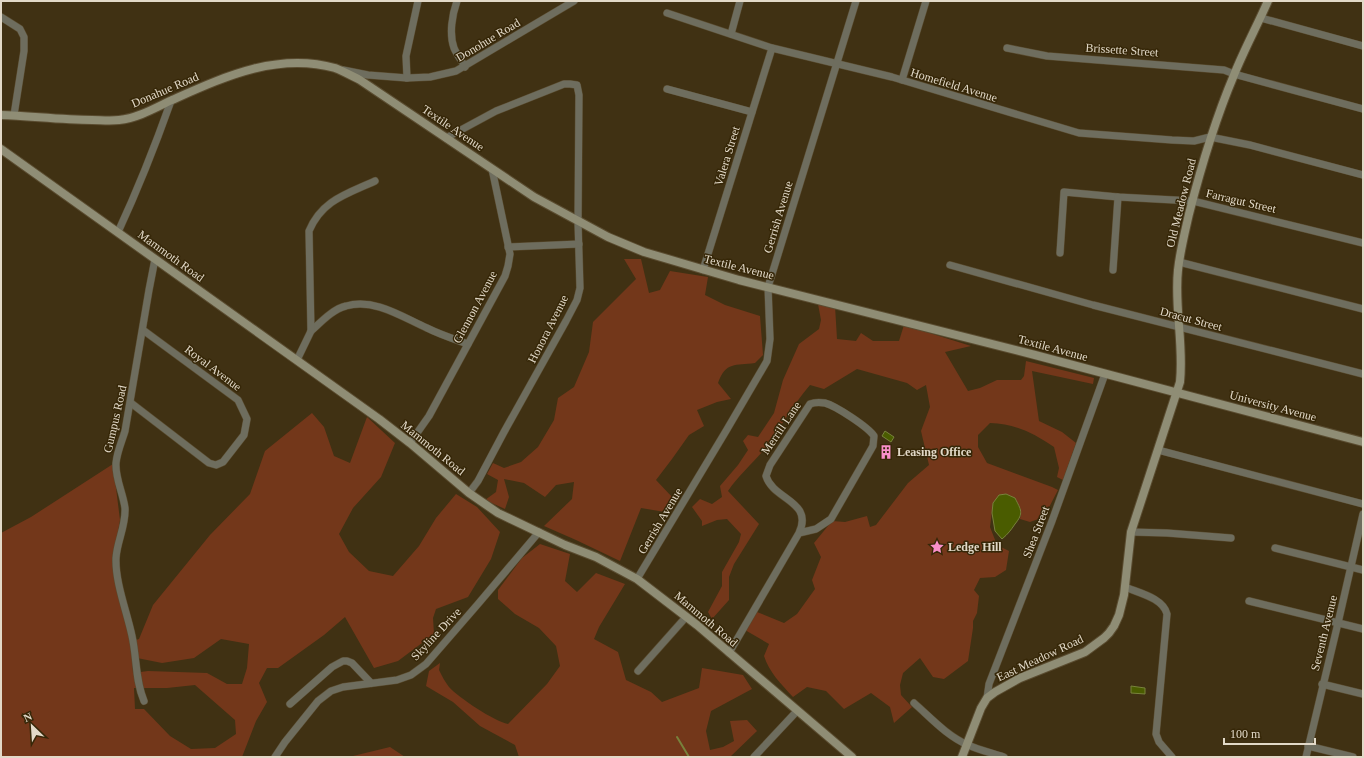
<svg xmlns="http://www.w3.org/2000/svg" width="1364" height="758" font-family="Georgia,serif">
<style>
.green{fill:#73371a;fill-rule:evenodd}
.water{fill:#4a5c00;stroke:#78823c}
.lines{fill:none;stroke-linecap:round;stroke-linejoin:round}
.stream{stroke:#78823c;stroke-width:2}
.street-casing{stroke:#5a4c30;stroke-width:8}
.secondary-casing{stroke:#5a4c30;stroke-width:10}
.street{stroke:#6e6d5e;stroke-width:7}
.secondary{stroke:#8f8d75;stroke-width:8}
.labels{text-anchor:middle;stroke-width:3;stroke-linejoin:round;paint-order:stroke}
.street-label{font-size:12px;fill:#e2d9c8;stroke:#362708}
.poi-label{font-size:12px;font-weight:bold;fill:#e2d9c8;stroke:#362708;text-anchor:start}
</style>
<rect width="100%" height="100%" fill="#403113"/>
<g class="green">
<path d="M624,259H641L649,293L660,290L670,271L708,277L705,295L725,305L760,316L763,355L755,363C735,366 726,361 718,383L731,399L717,402L697,410L704,426L689,435L672,459L656,480L673,498L665,512L641,508L620,561L576,540L544,526L572,499L574,482L556,485L545,497L524,483L504,479L509,497L505,509L485,500L496,492L498,480L487,474L493,463L504,468L521,462L538,447L554,420L558,398L574,387L589,352L593,322L636,279Z"/>
<path d="M818,304L835,306L837,339L856,341L861,333L873,341H899L904,325L971,346L945,352L968,391L980,388L997,380H1021L1024,376L1026,361L1094,378L1093,384L1032,371L1039,421L1062,432L1076,443L1063,480L1057,477L1059,468L1054,447C1033,433 1016,424 990,423L978,435V447L987,463L1052,487L1058,490L1044,517L1030,522L1020,519L1021,513L993,503L990,527L997,545L1009,551L1006,570L995,577L980,578L974,590L979,596L977,613L973,621V628L968,661L944,679L933,677L920,658L903,673L900,685L901,695L912,707L894,723L890,707L871,693L844,709L826,691L807,687L793,697C781,684 769,672 764,656L769,644L745,630L757,612L784,623L797,614L815,589L812,580L821,557L814,543L832,521L845,522L867,516L870,527L876,525L908,483L929,465L921,431L930,407L926,385L917,390L907,383L857,369L824,389L810,385C792,406 779,430 763,451C751,465 738,476 728,491L759,524L734,564L729,577V600L712,619L708,612L722,586V572L739,542L741,534L727,519L717,520L702,526V521L692,507L700,499L712,504L722,497L720,486L738,465L748,450L743,441L748,435L758,437L774,413L783,380L799,344L819,329L821,320Z"/>
<path d="M312,413L324,427L334,456L350,463L367,417L395,443L381,477L353,508L339,534L349,552L369,571L393,576L419,546L436,518L456,494L477,507L500,532L491,559L468,597L436,609L433,618L434,634L398,661L374,668L345,617L324,635L278,668H267L259,683L267,702L256,721L242,757H1V533L31,517L113,464L120,520L116,543L130,642L139,639L153,605L210,535L250,494L265,451ZM221,639L249,644L247,668L242,684H227L207,673L148,671L133,673L132,657L162,663L194,658ZM195,685L235,720L236,734L215,748L191,749L170,736L144,709H135L134,688H167Z"/>
<path d="M540,544L570,554L565,581L577,592L596,573L625,584L599,627L594,639L618,652L626,680L651,692L662,702L699,688L702,668L743,675L752,689L711,711L706,731L710,750L723,747L734,741L730,721L747,720L757,731L730,757H519L515,745L480,726L453,702L426,686L429,671L440,663L439,670C442,676 445,682 449,687C459,698 494,721 508,724L547,684L560,666L556,646L539,628L515,614L498,599V590L522,558Z"/>
<polygon points="390,747 405,757 353,756"/>
</g>
<g class="water">
<polygon points="885,431 894,437 891,442 882,436"/>
<path d="M1006,494L1015,498C1021,510 1024,513 1015,524C1011,530 1008,534 1002,539L995,531L992,513L993,503L999,495Z"/>
<polygon points="1131,686 1145,688 1145,694 1131,693"/>
</g>
<g class="lines">
<polyline class="stream" points="677,737 689,757"/>
<defs>
<g id="street">
<path d="M457,1C452,15 449,34 454,48C457,55 462,61 465,67"/>
<polyline points="667,13 772,48 892,77 1079,133 1172,140 1194,141 1210,137 1250,145 1363,175"/>
<polyline points="1,17 20,29 24,37 24,51 14,115"/>
<polyline points="1261,18 1363,46"/>
<polyline points="731,34 740,1"/>
<polyline points="1007,48 1047,56 1224,70 1234,74 1363,109"/>
<polyline points="343,70 368,75 407,78 430,77 456,71 574,1"/>
<polyline points="407,78 406,56 418,1"/>
<polyline points="902,80 926,1"/>
<polyline points="667,89 752,112"/>
<polyline points="446,138 496,111 564,84 570,84 577,85 579,95 578,222 580,288 577,300 566,321 504,432 478,481 469,493"/>
<path d="M118,232C138,189 155,146 171,101"/>
<polyline points="508,247 579,244"/>
<polyline points="1060,253 1064,192 1118,197 1193,201 1363,243"/>
<polyline points="1179,262 1363,309"/>
<polyline points="950,265 1093,305 1363,374"/>
<polyline points="703,270 772,48"/>
<polyline points="1113,270 1118,197"/>
<path d="M311,331C321,322 333,309 346,306C375,298 402,317 427,328C441,335 454,339 468,344"/>
<path d="M297,360L311,331L309,231C322,200 347,194 375,181"/>
<polyline points="131,403 209,463 216,465 223,462 244,435 247,419 238,400 143,330"/>
<polyline points="410,443 429,416 505,276 508,266 510,254 492,169"/>
<polyline points="1158,450 1363,504"/>
<polyline points="1131,532 1167,533 1231,538"/>
<polyline points="1275,548 1363,570"/>
<polyline points="637,579 726,431 767,361 770,339 768,287 856,1"/>
<path d="M1125,587C1139,593 1163,598 1167,614L1156,734L1159,742L1172,757"/>
<polyline points="1249,601 1363,629"/>
<path d="M729,653L799,533L816,529L831,519L873,446L874,436C868,427 836,406 825,403C819,402 815,402 810,404L770,465L766,476C773,500 814,501 799,533"/>
<polyline points="638,671 686,617"/>
<polyline points="1322,684 1363,694"/>
<polyline points="987,698 989,684 1052,521 1105,374"/>
<path d="M144,701C135,680 137,658 132,636C127,612 115,582 116,558C117,541 126,526 125,508C123,493 115,478 116,463C117,452 122,441 125,431L149,290L155,259"/>
<path d="M914,703C931,718 947,736 968,745C979,750 992,753 1004,757"/>
<polyline points="290,704 332,667 343,661 347,661 352,663 371,683"/>
<polyline points="1308,746 1353,757"/>
<polyline points="275,757 285,742 318,701 331,691 343,687 397,680 411,675 426,664 478,604 539,532"/>
<polyline points="754,757 797,711"/>
<polyline points="1306,757 1338,623 1363,514"/>
</g>
<g id="secondary">
<path d="M1,115C31,116 61,120 92,120C100,120 110,121 119,120C138,118 155,108 172,100C224,77 277,52 335,68C343,71 352,76 360,80L534,197L608,237L644,252L739,280L1035,355L1363,442"/>
<polyline points="1,149 379,419 410,443 469,493 498,513 565,545 596,557 637,579 697,625 852,757"/>
<path d="M962,757L981,708L987,698L995,692L1020,678L1085,652L1104,638L1109,633L1114,626L1119,615L1124,595L1131,532L1180,382C1184,344 1174,307 1178,270C1180,251 1185,232 1189,214C1201,167 1215,120 1234,75C1244,50 1257,26 1268,1"/>
</g>
</defs>
<use href="#street" class="street-casing"/>
<use href="#secondary" class="secondary-casing"/>
<use href="#street" class="street"/>
<use href="#secondary" class="secondary"/>
</g>
<defs>
<symbol id="building-bare" viewBox="-9 -9 18 18"><path d="M-4-6H4V6H1V3H-1V6H-4ZM-2.5-4.3h1.7v1.8h-1.7ZM.8-4.3h1.7v1.8H.8ZM-2.5-1h1.7V.8h-1.7ZM.8-1h1.7V.8H.8Z" fill="#f98fc9" stroke="#362708" stroke-width="2.5" paint-order="stroke"/></symbol>
<symbol id="sight-bare" viewBox="-9 -9 18 18"><path d="M0-6L1.8-2.2L6-1.7L2.9 1.2L3.7 5.4L0 3.3L-3.7 5.4L-2.9 1.2L-6-1.7L-1.8-2.2Z" fill="#f98fc9" stroke="#362708" stroke-width="2.5" paint-order="stroke"/></symbol>
</defs>
<g fill-rule="evenodd">
<use href="#building-bare" x="876" y="442" width="20" height="20"/>
<use href="#sight-bare" x="927" y="537" width="20" height="20"/>
</g>
<g class="labels">
<g class="street-label">
<text transform="translate(488 40) rotate(-31)" y="4">Donohue Road</text>
<text transform="translate(1122 50) rotate(4)" y="4">Brissette Street</text>
<text transform="translate(954 85) rotate(17)" y="4">Homefield Avenue</text>
<text transform="translate(165 90) rotate(-23)" y="4">Donahue Road</text>
<text transform="translate(453 128) rotate(34)" y="4">Textile Avenue</text>
<text transform="translate(727 156) rotate(-73)" y="4">Valera Street</text>
<text transform="translate(1241 201) rotate(13)" y="4">Farragut Street</text>
<text transform="translate(1181 203) rotate(-76)" y="4">Old Meadow Road</text>
<text transform="translate(778 217) rotate(-73)" y="4">Gerrish Avenue</text>
<text transform="translate(171 256) rotate(36)" y="4">Mammoth Road</text>
<text transform="translate(739 267) rotate(14)" y="4">Textile Avenue</text>
<text transform="translate(475 307) rotate(-62)" y="4">Glennon Avenue</text>
<text transform="translate(1191 319) rotate(15)" y="4">Dracut Street</text>
<text transform="translate(548 329) rotate(-63)" y="4">Honora Avenue</text>
<text transform="translate(1053 348) rotate(15)" y="4">Textile Avenue</text>
<text transform="translate(213 368) rotate(37)" y="4">Royal Avenue</text>
<text transform="translate(1273 406) rotate(15)" y="4">University Avenue</text>
<text transform="translate(115 419) rotate(-77)" y="4">Gumpus Road</text>
<text transform="translate(781 428) rotate(-56)" y="4">Merrill Lane</text>
<text transform="translate(433 448) rotate(39)" y="4">Mammoth Road</text>
<text transform="translate(660 521) rotate(-59)" y="4">Gerrish Avenue</text>
<text transform="translate(1036 532) rotate(-69)" y="4">Shea Street</text>
<text transform="translate(706 619) rotate(40)" y="4">Mammoth Road</text>
<text transform="translate(1324 633) rotate(-76)" y="4">Seventh Avenue</text>
<text transform="translate(436 634) rotate(-47)" y="4">Skyline Drive</text>
<text transform="translate(1040 658) rotate(-25)" y="4">East Meadow Road</text>
</g>
<g class="poi-label">
<text x="897" y="456">Leasing Office</text>
<text x="948" y="551">Ledge Hill</text>
</g>
</g>
<rect width="1364" height="758" fill="none" stroke="#e2d9c8" stroke-width="4"/>
<g transform="translate(32 726) rotate(335)" stroke="#362708" stroke-width="3" paint-order="stroke">
<path d="M0-3L7 15L0 10L-7 15Z" fill="#e2d9c8"/>
<text y="-6" font-size="11" font-weight="bold" text-anchor="middle" fill="#e2d9c8">N</text>
</g>
<path d="M1224 738v6h91v-6" fill="none" stroke="#e2d9c8" stroke-width="2"/>
<text x="1230" y="738" font-size="12" fill="#e2d9c8" stroke="#362708" stroke-width="3" paint-order="stroke">100 m</text>
</svg>
